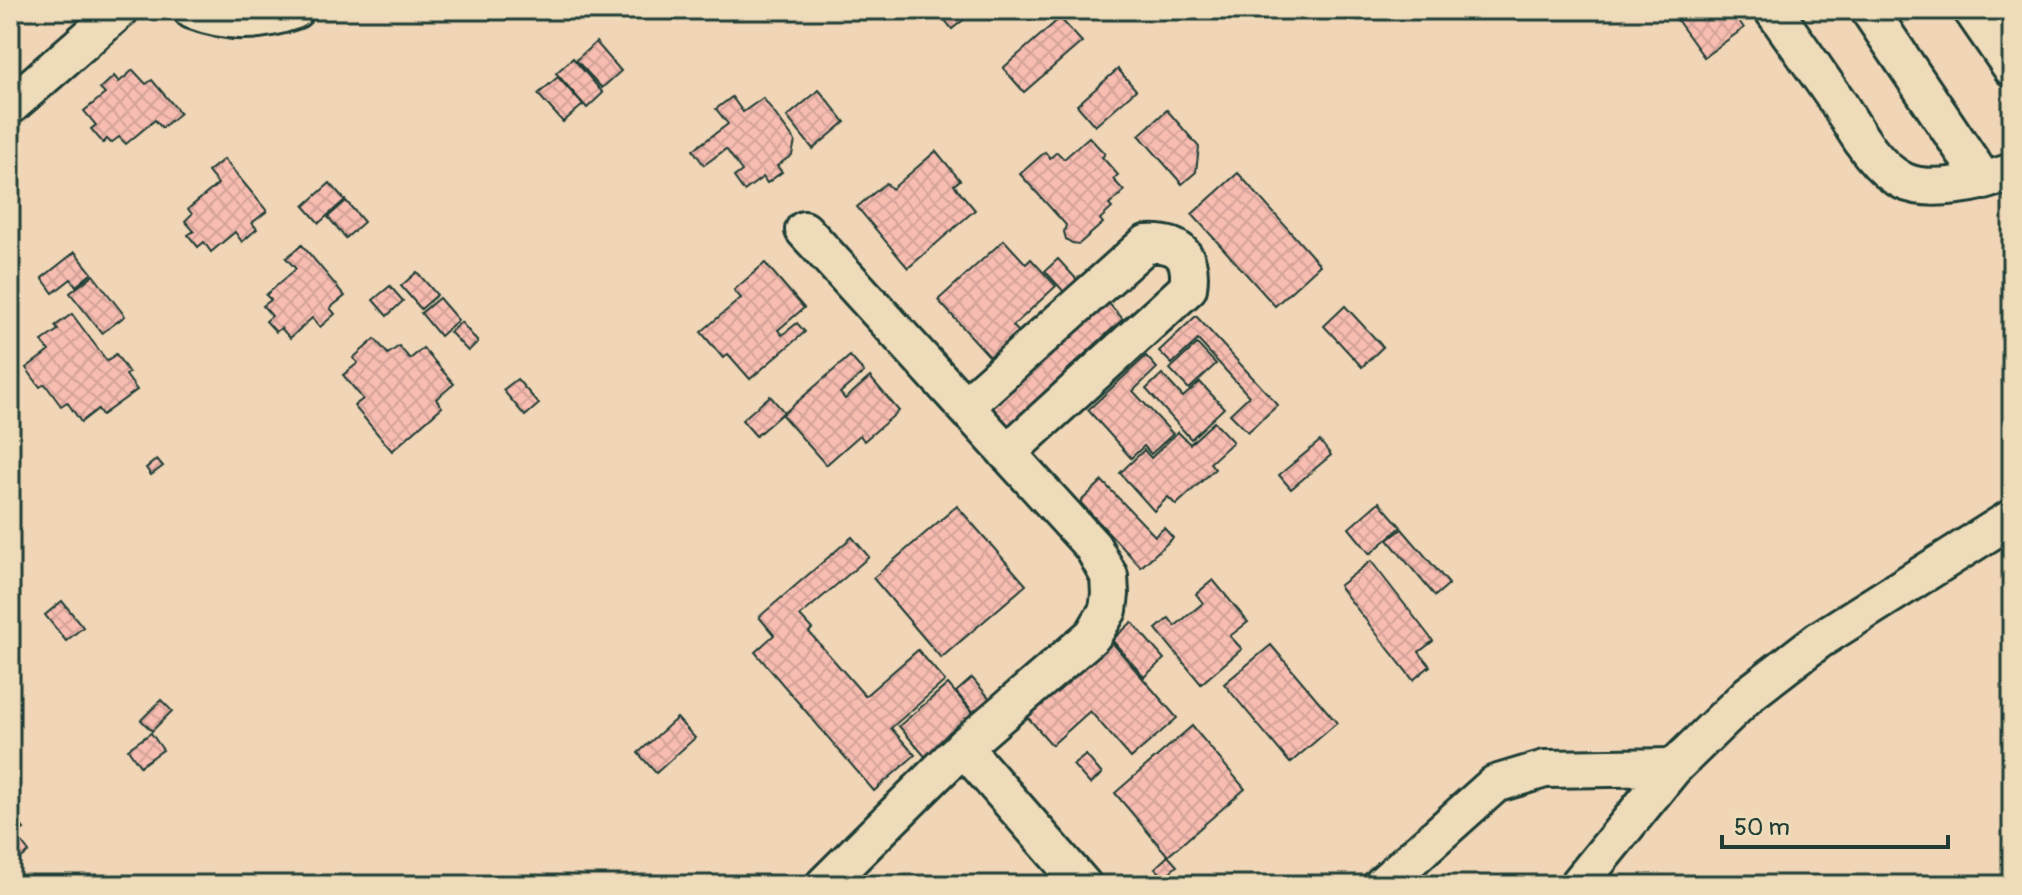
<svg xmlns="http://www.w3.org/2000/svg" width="2022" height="895" font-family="Pangolin,sans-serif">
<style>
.building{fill:url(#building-cross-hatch);stroke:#1f3d34;stroke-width:2}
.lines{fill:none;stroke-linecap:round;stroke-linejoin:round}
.street-casing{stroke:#1f3d34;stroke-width:42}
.street{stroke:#eedbb9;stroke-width:36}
</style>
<defs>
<pattern id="building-cross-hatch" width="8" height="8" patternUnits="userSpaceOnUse" patternTransform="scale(2)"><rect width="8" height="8" fill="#f8bdb1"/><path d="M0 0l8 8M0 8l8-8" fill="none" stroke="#d4a399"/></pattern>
</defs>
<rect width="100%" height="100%" fill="#f0d5b7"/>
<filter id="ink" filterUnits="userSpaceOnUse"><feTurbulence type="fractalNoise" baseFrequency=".0125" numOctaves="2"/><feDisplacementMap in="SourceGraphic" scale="16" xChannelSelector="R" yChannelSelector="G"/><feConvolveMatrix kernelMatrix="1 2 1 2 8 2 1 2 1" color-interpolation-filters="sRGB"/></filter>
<g filter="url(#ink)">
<g class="building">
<polygon points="937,10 970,10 972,13 952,29"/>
<polygon points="1670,10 1731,10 1744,28 1704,57"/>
<polygon points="1060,18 1082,42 1024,92 1003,68"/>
<polygon points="596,42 621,71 602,88 576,60"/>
<polygon points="573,58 603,93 587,108 556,73"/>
<polygon points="1118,69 1136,90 1095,126 1077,105"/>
<polygon points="133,70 146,84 152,80 180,113 162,128 155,120 126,144 119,137 111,143 107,139 103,143 91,129 96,125 84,111 105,94 100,89 114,76 119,82"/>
<polygon points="558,77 583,105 563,122 538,94"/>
<polygon points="819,90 845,122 813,149 787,117"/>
<polygon points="732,97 743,112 763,98 795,141 792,155 777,166 782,172 767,183 763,177 744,191 734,177 742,171 726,149 704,165 693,150 728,124 716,109"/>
<polygon points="1167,110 1199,147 1196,172 1182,184 1139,135"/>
<polygon points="1089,137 1105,154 1102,157 1118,175 1113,179 1124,191 1109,205 1112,208 1100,219 1103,223 1079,244 1072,243 1066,239 1064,232 1066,225 1020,174 1045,152 1050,158 1057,152 1064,159"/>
<polygon points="936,151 960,180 954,185 975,210 908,268 857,207 886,183 892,189"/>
<polygon points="224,159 267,211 252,223 257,229 242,242 235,232 211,252 204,242 198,247 188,235 194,231 185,221 192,214 188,209 218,184 208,172"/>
<polygon points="1238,173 1320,265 1275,306 1192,214"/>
<polygon points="330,183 345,200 319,223 304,206"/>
<polygon points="346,201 364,222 346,238 328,217"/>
<polygon points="1004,240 1026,264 1031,259 1056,286 1013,326 1019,332 990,357 938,300"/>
<polygon points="302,245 345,296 330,308 335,314 320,327 312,318 290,338 281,328 276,332 266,321 272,316 263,306 271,300 266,295 296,269 286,258"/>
<polygon points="75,252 92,273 76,286 71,279 53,293 42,278"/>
<polygon points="1058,259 1079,282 1066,294 1045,271"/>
<polygon points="765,263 804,308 778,330 782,335 797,323 805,332 750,379 728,354 723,358 701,332 741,298 734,290"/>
<polygon points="417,272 437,295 421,309 401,286"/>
<polygon points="93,275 125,316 102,333 70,293"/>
<polygon points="390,286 403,301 387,316 373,300"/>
<polygon points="1101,295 1123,319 1065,372 1071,379 1011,434 984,404"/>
<polygon points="439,298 458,320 440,336 421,313"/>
<polygon points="1345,306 1383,347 1362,367 1324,326"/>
<polygon points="72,314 107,361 116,354 129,373 126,375 137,390 102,415 98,409 81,422 67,402 61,406 45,384 40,387 26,368 49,351 42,341 58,330 55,326"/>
<polygon points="1196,316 1278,405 1248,432 1230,414 1249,396 1198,340 1172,364 1159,351"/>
<polygon points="461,322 478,342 468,351 450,332"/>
<polygon points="375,339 388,354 399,346 410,359 423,348 454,384 436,399 442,407 392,451 354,406 363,399 343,375 358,363 353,358"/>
<polygon points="1197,344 1216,364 1189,389 1170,369"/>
<polygon points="850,356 864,372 840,393 845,399 870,377 899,411 864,441 860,435 826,465 782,415"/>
<polygon points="1146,356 1157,368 1133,391 1173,434 1151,454 1144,446 1131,458 1088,410"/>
<polygon points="1162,374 1183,397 1200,382 1224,408 1191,439 1146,389"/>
<polygon points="517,379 539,404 525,416 503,390"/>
<polygon points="770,396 784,412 756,436 742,420"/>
<polygon points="1214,422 1233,442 1210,463 1215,469 1176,505 1168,497 1154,511 1120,473 1144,450 1151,458 1178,432 1190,444"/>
<polygon points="1320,441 1331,455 1291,489 1279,475"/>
<polygon points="157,459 163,466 151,475 146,468"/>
<polygon points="1102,481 1155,536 1164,528 1173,538 1141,567 1080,502"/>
<polygon points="1379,502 1401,527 1370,554 1349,528"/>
<polygon points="957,506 1026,585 941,658 873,578"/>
<polygon points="1402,529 1449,584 1435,596 1388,540"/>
<polygon points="852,537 869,557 800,616 812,629 809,632 865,696 918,650 945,681 891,728 915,755 874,791 755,652 774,635 759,617"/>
<polygon points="1371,561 1433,641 1419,652 1430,666 1413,680 1339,586"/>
<polygon points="1213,580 1248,622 1230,636 1242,649 1201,684 1156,629 1169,618 1175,626 1203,603 1196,594"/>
<polygon points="62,601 83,627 66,641 45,615"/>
<polygon points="1132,622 1164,659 1144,677 1112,640"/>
<polygon points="1109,639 1177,718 1131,758 1090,711 1052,745 1024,713"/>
<polygon points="1271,645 1337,723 1290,763 1224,684"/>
<polygon points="972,678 992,701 976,715 956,692"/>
<polygon points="948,684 977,718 928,760 899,726"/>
<polygon points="161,700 172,711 152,731 141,720"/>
<polygon points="677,718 695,738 656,773 638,753"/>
<polygon points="1192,726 1245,789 1168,856 1115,793"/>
<polygon points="151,733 163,750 140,766 128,749"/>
<polygon points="1086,755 1102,774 1090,784 1073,765"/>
<polygon points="11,813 24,829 16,835 29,852 10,867"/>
<polygon points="1168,856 1177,866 1164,877 1155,868"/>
</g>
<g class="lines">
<defs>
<g id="street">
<path d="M192,10C229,24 259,23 295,10"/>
<path d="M1773,10C1795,40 1816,71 1837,101C1855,129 1873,166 1903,181C1930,194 1985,182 2012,172"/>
<polyline points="1869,10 1984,181"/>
<polyline points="1972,10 2012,68"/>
<polyline points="10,106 120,10"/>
<polyline points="804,230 1093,547 1109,576 1110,594 1108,610 1093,635 963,747 824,885"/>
<path d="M965,406L1146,244C1179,242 1193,255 1188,288L1007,453"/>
<polyline points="963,747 1083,885"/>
<polyline points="1382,885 1495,784 1545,769 1674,767"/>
<polyline points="1578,885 1674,767 1749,694 1819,640 2012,518"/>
</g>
</defs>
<use href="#street" class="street-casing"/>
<use href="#street" class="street"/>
</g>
</g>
<rect width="2022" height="895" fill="none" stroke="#eedbb9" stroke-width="40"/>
<rect x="20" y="20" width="1982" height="855" fill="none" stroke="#1f3d34" stroke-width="3" filter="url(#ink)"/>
<path d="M1722 835v12h226v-12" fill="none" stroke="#1f3d34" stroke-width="4"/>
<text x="1734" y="835" font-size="24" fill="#1f3d34" stroke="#eedbb9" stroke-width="6" paint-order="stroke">50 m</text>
</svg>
